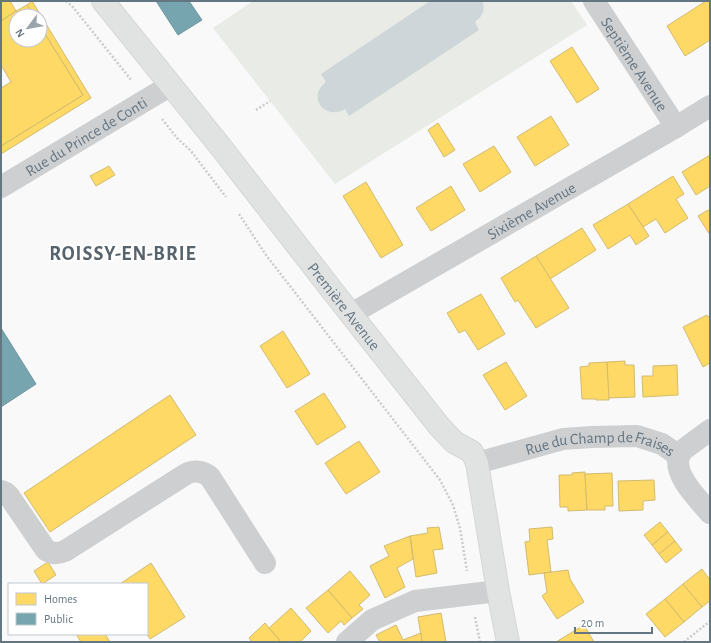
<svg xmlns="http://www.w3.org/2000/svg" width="711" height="643" font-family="'Alegreya Sans',sans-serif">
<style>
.green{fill:#e8ebe6}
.water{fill:#ced6d9}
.homes{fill:#ffd966;stroke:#d1bb6f}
.public{fill:#76a5af;stroke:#7197a2}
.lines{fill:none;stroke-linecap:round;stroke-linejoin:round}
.major-casing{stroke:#d5d6d7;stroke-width:24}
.path{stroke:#cbcccd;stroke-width:2.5;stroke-dasharray:2 2;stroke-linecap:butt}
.minor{stroke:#cecfd0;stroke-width:22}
.major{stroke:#e1e2e2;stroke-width:22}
.labels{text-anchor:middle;stroke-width:4;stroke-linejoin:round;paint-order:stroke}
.street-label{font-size:16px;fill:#657683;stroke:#fff}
.district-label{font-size:20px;font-weight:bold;letter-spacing:1px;fill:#57646e;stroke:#fff}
</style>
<rect width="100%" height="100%" fill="#f9f9f9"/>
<polygon class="green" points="253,1 571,1 587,25 335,184 213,28"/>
<path class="water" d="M430,1H482C486,10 482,17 475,22L479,30L349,116L345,109C324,121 307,96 326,82L321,74Z"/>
<g class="homes">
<polygon points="1,1 10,1 16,11 1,21"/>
<polygon points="32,1 91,98 1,154 1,146 83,95 40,26 40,16 34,16 27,5"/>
<polygon points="706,1 710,1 710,40 685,56 667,26"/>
<polygon points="27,5 34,16 19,16 16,11"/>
<polygon points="16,11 19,16 16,16 16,40 40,40 40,26 83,95 1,146 1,88 11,82 1,65 1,21"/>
<polygon points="572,47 599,89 577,103 550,61"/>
<polygon points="551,116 569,145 535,166 517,137"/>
<polygon points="438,123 455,150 444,157 428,130"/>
<polygon points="494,146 511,172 480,192 463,164"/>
<polygon points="710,155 710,186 696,195 682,172"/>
<polygon points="109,166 115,175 96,186 90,176"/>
<polygon points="673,176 684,194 676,199 688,218 665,233 656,219 643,227 628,204"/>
<polygon points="366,182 403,245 381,258 343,196"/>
<polygon points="451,186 465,210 431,231 416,208"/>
<polygon points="628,204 649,236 636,245 630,235 608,249 593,225"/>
<polygon points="708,210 710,213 710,235 698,216"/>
<polygon points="582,228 596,250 550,279 536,256"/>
<polygon points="536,256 569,308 536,328 518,300 515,302 501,278"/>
<polygon points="481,294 505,334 478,350 465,330 459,333 447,313"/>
<polygon points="707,315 710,319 710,363 703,367 683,327"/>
<polygon points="283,331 310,374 287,388 260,346"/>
<polygon points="625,361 625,365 634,365 635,397 608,398 607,362"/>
<polygon points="506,362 527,396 505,410 483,375"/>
<polygon points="607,362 609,400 596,400 596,399 582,399 580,367 589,366 589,363"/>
<polygon points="677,365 678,395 643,397 642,376 653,376 653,366"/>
<polygon points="324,393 346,427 317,445 295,411"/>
<polygon points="170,395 196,435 50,532 24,493"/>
<polygon points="359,441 380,472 346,494 325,463"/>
<polygon points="585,472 587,510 568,511 568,507 560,507 559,475 572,475 572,473"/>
<polygon points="612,473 613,506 605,506 605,510 587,510 585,474"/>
<polygon points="654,480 655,500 643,501 643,510 619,511 618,481"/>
<polygon points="660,522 668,532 652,545 644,535"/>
<polygon points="439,527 443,549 433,550 437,573 416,577 410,536 428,533 427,528"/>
<polygon points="552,527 553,539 547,540 551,572 529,575 525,542 530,541 529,529"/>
<polygon points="668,532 675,541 659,554 652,545"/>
<polygon points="410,536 413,559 397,568 405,587 385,598 370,566 389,556 384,546"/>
<polygon points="675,541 682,550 666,563 659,554"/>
<polygon points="48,562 56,575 42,584 34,571"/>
<polygon points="151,563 185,617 150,639 147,634 147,584 120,584"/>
<polygon points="702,569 710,580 710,601 702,607 683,584"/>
<polygon points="568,570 570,579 584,602 557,619 542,596 547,592 544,573"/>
<polygon points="350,571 370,595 359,605 363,609 352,618 328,590"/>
<polygon points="683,584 702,607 684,622 665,599"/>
<polygon points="328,590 352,618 344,625 341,621 328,633 306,608"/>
<polygon points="665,599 684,622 665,637 646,614"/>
<polygon points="291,608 311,631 300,642 281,642 269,628"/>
<polygon points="441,613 446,642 422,642 418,617"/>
<polygon points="265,623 269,628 281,642 252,642 249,638"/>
<polygon points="396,625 403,640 421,633 422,642 380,642 376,635"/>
<polygon points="584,625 594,642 556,642"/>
<polygon points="76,634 105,634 110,642 81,642"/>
</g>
<g class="public">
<polygon points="156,1 189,1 202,20 178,35"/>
<polygon points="1,328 36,384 1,407"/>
</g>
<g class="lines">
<defs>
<g id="major">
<path id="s5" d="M103,1L220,146L331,289L439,426L454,442L472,452L477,463L498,591L508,642"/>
</g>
</defs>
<use href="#major" class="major-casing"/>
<g class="path">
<polyline points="66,1 72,6 132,81"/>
<polyline points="256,110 270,101"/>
<polyline points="162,119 177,138 191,151 226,197"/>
<polyline points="239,214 266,255 440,480 453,505 460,528 467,571"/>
<polyline points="475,617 480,642"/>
<polyline points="684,642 710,621"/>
</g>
<g class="minor">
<path id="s1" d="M594,1L676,127"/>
<path id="s2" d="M1,187L171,85"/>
<path id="s3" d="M351,314L676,127L710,106"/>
<polyline points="679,456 683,450 710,430"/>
<path id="s4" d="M477,463L563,439L592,437L637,436L662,444L679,456C673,475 698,499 710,513"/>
<path d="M1,491L6,493L9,496L46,550C52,554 58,554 65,551L186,474C194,470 203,471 210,477L265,563"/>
<polyline points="347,642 372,620 415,601 498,591"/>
</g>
<use href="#major" class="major"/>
</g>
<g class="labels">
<g class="street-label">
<text dy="6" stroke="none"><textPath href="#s1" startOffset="75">Septième Avenue</textPath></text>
<text dy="6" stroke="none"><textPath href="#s2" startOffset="99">Rue du Prince de Conti</textPath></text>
<text dy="6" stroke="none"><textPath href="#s3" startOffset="208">Sixième Avenue</textPath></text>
<text dy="6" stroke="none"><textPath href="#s5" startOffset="389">Première Avenue</textPath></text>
<text dy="6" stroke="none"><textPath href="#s4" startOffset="127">Rue du Champ de Fraises</textPath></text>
</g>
<g class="district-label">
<text x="123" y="260">ROISSY-EN-BRIE</text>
</g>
</g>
<rect width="711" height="643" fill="none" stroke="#657683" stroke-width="4"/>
<rect x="8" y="583" width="140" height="52" fill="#ffffff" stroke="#c1c8cd"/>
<rect x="16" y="593" width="20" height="12" fill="#ffd966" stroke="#c1c8cd"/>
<text x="44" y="603" font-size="12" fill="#657683">Homes</text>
<rect x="16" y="613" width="20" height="12" fill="#76a5af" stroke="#c1c8cd"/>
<text x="44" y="623" font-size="12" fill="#657683">Public</text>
<g transform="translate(28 28) rotate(238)"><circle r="19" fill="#ffffff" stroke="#c1c8cd"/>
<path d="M0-3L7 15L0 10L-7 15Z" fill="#99a4ac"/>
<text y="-6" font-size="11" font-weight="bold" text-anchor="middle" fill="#657683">N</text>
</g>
<path d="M575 627v6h77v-6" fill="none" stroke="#657683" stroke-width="2"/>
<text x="581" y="627" font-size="12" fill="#657683" stroke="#ffffff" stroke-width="3" paint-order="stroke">20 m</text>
</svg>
